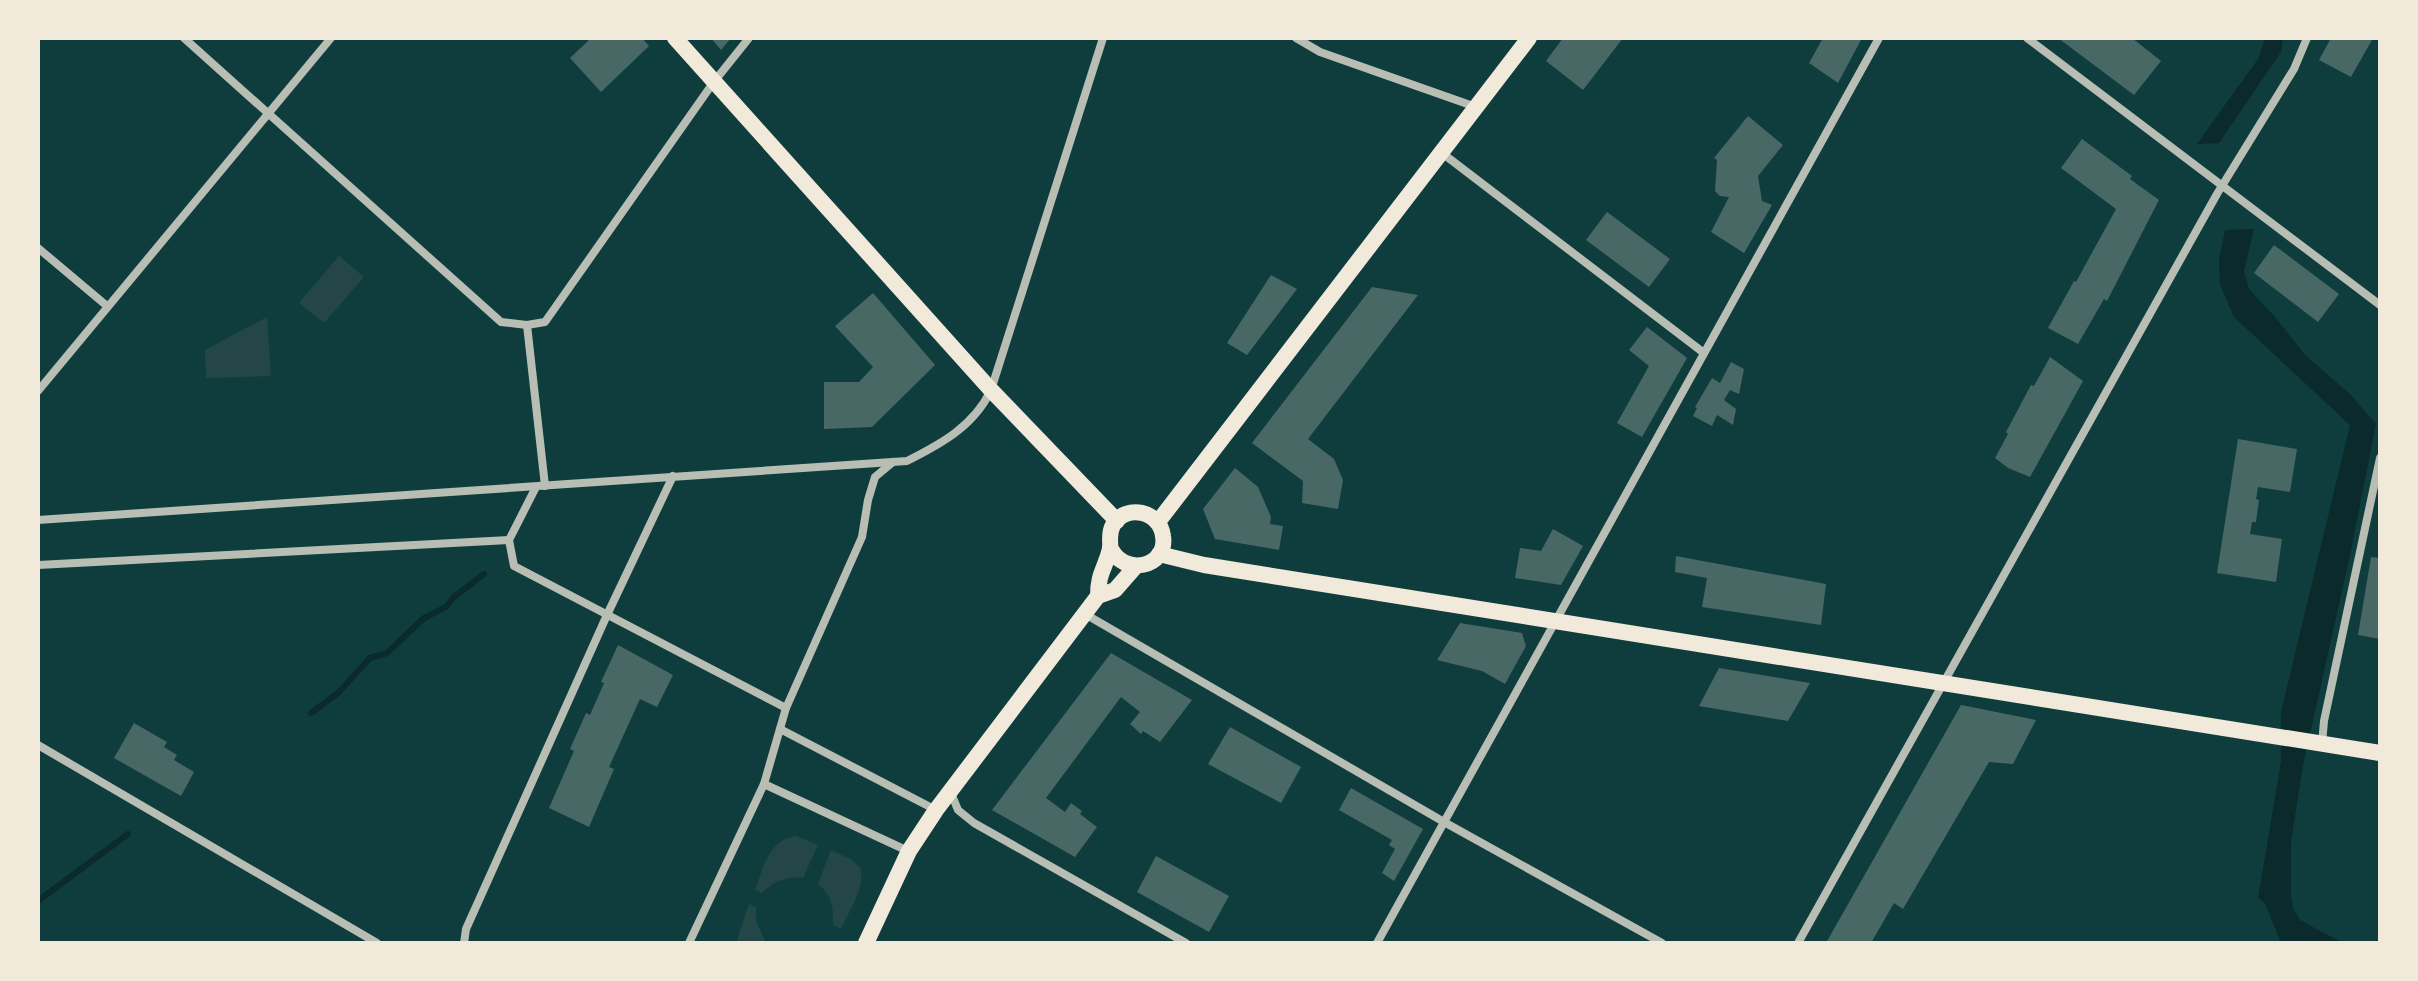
<svg xmlns="http://www.w3.org/2000/svg" width="2418" height="981" font-family="Inter,sans-serif">
<style>
.green{fill:#244646}
.water{fill:#0a2a2b}
.lines{fill:none;stroke-linecap:round;stroke-linejoin:round}
.stream{stroke:#0a2a2b;stroke-width:6}
.building{fill:#486865}
.minor{stroke:#b8beb3;stroke-width:8}
.secondary{stroke:#f1e9da;stroke-width:16}
</style>
<rect width="100%" height="100%" fill="#0f3d3e"/>
<g class="green">
<polygon points="339,256 364,277 324,323 299,303"/>
<polygon points="267,317 271,376 206,378 205,350"/>
<path d="M796,836L818,845L803,878C786,876 774,881 762,893L755,890C763,869 769,839 796,836Z"/>
<path d="M831,850L852,860L861,868C864,890 850,909 841,929L833,925C834,909 832,894 818,884Z"/>
<polygon points="749,904 756,907 756,921 766,943 736,943"/>
</g>
<g class="water">
<polygon points="2265,38 2283,38 2281,52 2219,143 2197,144 2258,59"/>
<polygon points="2254,229 2244,271 2249,289 2275,317 2305,355 2350,394 2376,424 2350,555 2303,765 2291,842 2291,895 2293,908 2300,920 2343,943 2281,943 2265,903 2258,898 2281,762 2281,712 2350,425 2234,317 2220,285 2219,261 2225,230"/>
</g>
<g class="lines">
<g class="stream">
<polyline points="311,713 338,693 370,658 387,653 424,618 446,607 454,597 484,574"/>
<polyline points="38,901 128,834"/>
</g>
</g>
<g class="building">
<polygon points="587,38 642,38 649,46 601,92 570,58 589,40"/>
<polygon points="711,38 731,38 721,50"/>
<polygon points="1563,38 1623,38 1583,90 1546,61"/>
<polygon points="1823,38 1862,38 1838,83 1809,63"/>
<polygon points="2058,38 2132,38 2161,61 2134,95"/>
<polygon points="2331,38 2373,38 2351,77 2319,60"/>
<polygon points="1748,116 1783,145 1758,176 1762,201 1772,205 1744,253 1711,232 1729,197 1720,196 1715,191 1717,160 1714,158"/>
<polygon points="2082,139 2132,176 2130,179 2159,200 2107,301 2104,299 2078,344 2048,328 2074,281 2076,282 2116,209 2061,168"/>
<polygon points="1607,212 1670,259 1649,287 1586,240"/>
<polygon points="2274,245 2339,294 2318,322 2254,273"/>
<polygon points="1271,275 1297,289 1247,355 1227,343"/>
<polygon points="1372,287 1418,295 1308,439 1334,459 1343,480 1338,509 1302,503 1303,481 1252,443"/>
<polygon points="873,293 935,365 872,427 824,429 824,382 859,382 873,367 835,326"/>
<polygon points="1647,327 1687,358 1642,437 1617,423 1649,366 1629,350"/>
<polygon points="2050,357 2083,381 2030,477 2008,468 1995,458 2008,434 2006,432 2031,385 2034,386"/>
<polygon points="1731,362 1744,369 1739,394 1730,390 1724,400 1736,409 1733,425 1717,415 1712,426 1693,416 1697,408 1695,407 1712,378 1720,383"/>
<polygon points="2238,439 2297,449 2290,492 2258,487 2256,499 2259,500 2256,522 2252,522 2250,534 2282,539 2276,582 2217,573"/>
<polygon points="1235,468 1258,487 1271,517 1270,524 1283,526 1279,550 1215,539 1203,509"/>
<polygon points="1553,529 1583,546 1561,585 1515,578 1520,548 1541,551"/>
<polygon points="1676,556 1826,584 1821,625 1702,607 1707,578 1675,572"/>
<polygon points="2371,557 2380,558 2380,639 2358,635"/>
<polygon points="1460,623 1522,633 1526,646 1505,684 1482,671 1437,660"/>
<polygon points="618,645 673,675 657,707 640,699 609,767 614,769 589,827 549,808 574,751 570,749 586,713 590,715 604,683 601,682"/>
<polygon points="1111,653 1192,700 1160,742 1143,731 1141,734 1130,724 1140,712 1121,697 1046,798 1065,812 1071,803 1082,811 1080,814 1097,827 1075,857 992,810"/>
<polygon points="1719,668 1810,683 1788,721 1699,706"/>
<polygon points="1961,705 2036,720 2013,764 1989,762 1903,909 1894,903 1871,943 1826,943"/>
<polygon points="134,723 167,742 164,747 177,755 174,760 194,772 181,796 114,758"/>
<polygon points="1230,727 1301,767 1281,803 1208,764"/>
<polygon points="1351,788 1423,829 1394,881 1382,873 1395,849 1389,845 1392,840 1339,810"/>
<polygon points="1156,856 1229,896 1209,932 1137,892"/>
</g>
<g class="lines">
<g class="minor">
<polyline points="184,38 501,322 527,325 545,322 713,83 749,38"/>
<polyline points="1296,38 1320,52 1476,107"/>
<polyline points="2027,38 2380,305"/>
<polyline points="1442,153 1704,353"/>
<polyline points="38,248 107,306"/>
<polyline points="527,325 545,486"/>
<polyline points="38,391 331,38"/>
<polyline points="536,487 509,540 514,566 786,708"/>
<path d="M38,520L907,461C941,444 974,426 991,390L1103,38"/>
<polyline points="38,565 509,540"/>
<polyline points="1085,614 1444,822 1662,943"/>
<polyline points="780,729 936,810"/>
<polyline points="2322,744 2324,721 2380,458"/>
<polyline points="38,745 377,943"/>
<polyline points="764,784 908,851"/>
<polyline points="951,793 958,810 974,823 1186,943"/>
<polyline points="464,943 466,929 607,615 673,476"/>
<polyline points="689,943 764,784 786,708 862,537 868,500 875,477 893,462"/>
<polyline points="1377,943 1879,38"/>
<polyline points="1798,943 2217,194 2294,69 2307,38"/>
</g>
<g class="secondary">
<polyline points="675,38 991,390 1117,521"/>
<polyline points="1158,522 1529,38"/>
<polyline points="1159,554 1204,565 2380,753"/>
<polyline points="1098,596 1115,590 1136,566"/>
<path d="M866,943L909,851L936,810L1098,596C1098,573 1105,569 1110,549C1111,540 1108,534 1113,525C1126,503 1160,511 1163,536C1168,568 1123,577 1110,547"/>
</g>
</g>
<rect width="2418" height="981" fill="none" stroke="#f1e9da" stroke-width="80"/>
</svg>
